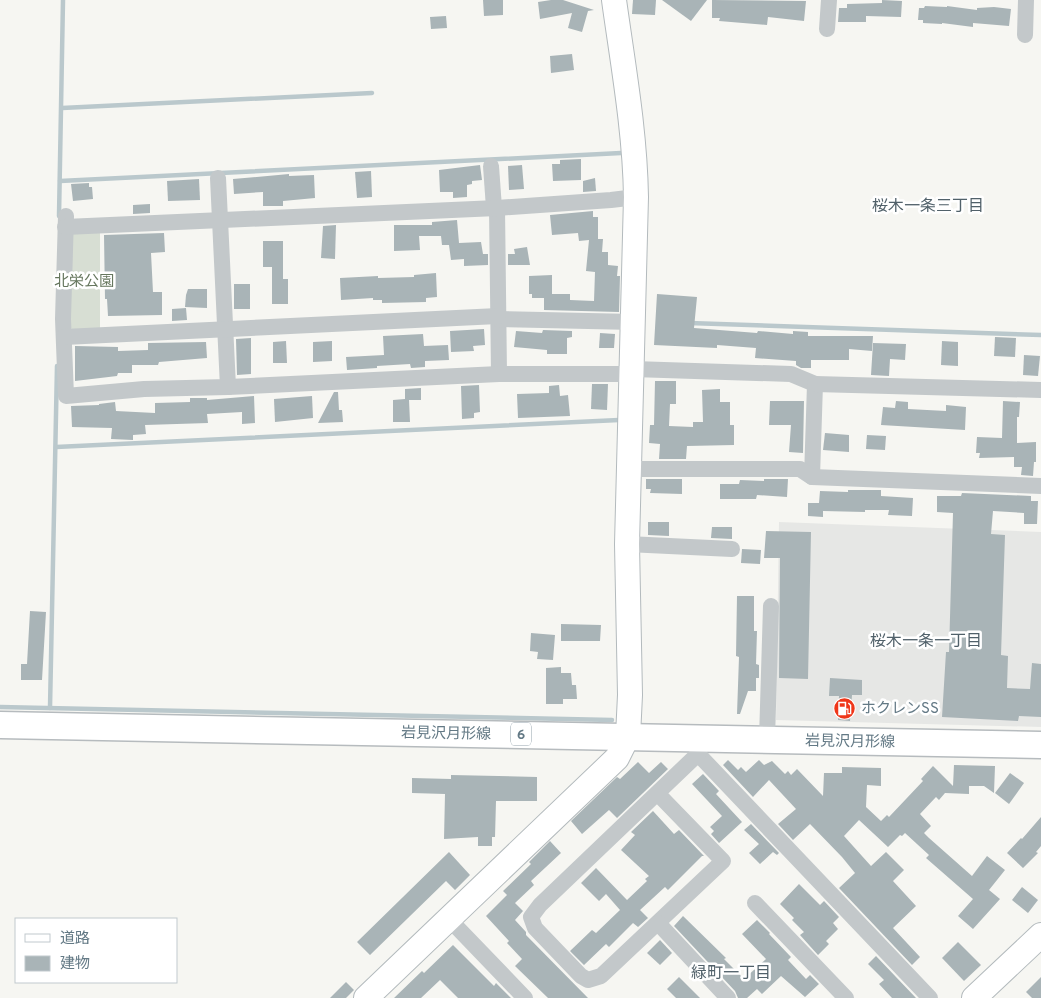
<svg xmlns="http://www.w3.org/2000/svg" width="1041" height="998" font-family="Overpass,'Noto Sans JP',sans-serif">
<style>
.built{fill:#e6e7e5}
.green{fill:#d7ded3}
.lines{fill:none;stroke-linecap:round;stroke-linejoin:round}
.stream{stroke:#bac8cc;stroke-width:4.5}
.building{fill:#a9b4b7}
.secondary-casing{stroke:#b3babd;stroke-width:26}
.primary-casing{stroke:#b6bbbe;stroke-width:29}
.street{stroke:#c3c8ca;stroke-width:16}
.secondary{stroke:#fff;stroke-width:24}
.primary{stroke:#fff;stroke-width:26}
.labels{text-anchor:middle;stroke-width:5;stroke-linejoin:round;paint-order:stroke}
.shield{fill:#fff;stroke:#92a1aa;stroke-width:1}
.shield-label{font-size:14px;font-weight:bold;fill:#637985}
.park-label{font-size:15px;fill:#66775e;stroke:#fff}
.poi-label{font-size:15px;fill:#637985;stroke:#fff;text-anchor:start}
.street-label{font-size:15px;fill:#637985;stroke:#fff}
.neighbourhood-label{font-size:16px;fill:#51616a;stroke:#fff}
</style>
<rect width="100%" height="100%" fill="#f6f6f2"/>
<polygon class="built" points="779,522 1041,532 1041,727 776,720"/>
<polygon class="green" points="73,230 100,230 100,329 73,330 67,325"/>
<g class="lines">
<g class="stream">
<polyline points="62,108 372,93"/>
<polyline points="60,181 621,153"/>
<polyline points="59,216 63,0"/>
<polyline points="689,323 1041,335"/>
<polyline points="56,447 619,420"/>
<polyline points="0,707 612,720"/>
<polyline points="50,708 57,366"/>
</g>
</g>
<g class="building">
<polygon points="483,0 503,0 503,15 484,16"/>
<polygon points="551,0 563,0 594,10 588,11 582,32 568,28 572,13 540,19 538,2"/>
<polygon points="633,0 656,0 655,15 632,14"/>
<polygon points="662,0 707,0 691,21"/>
<polygon points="712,0 806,1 804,21 768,17 767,25 719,21 720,18 712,18"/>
<polygon points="882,0 902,1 901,17 866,16 866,22 838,22 839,8 847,8 847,4 882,3"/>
<polygon points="925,6 947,7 947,6 977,10 977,8 994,7 1011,9 1009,26 973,23 973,27 942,23 942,24 923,23 923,20 918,20 919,8 924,8"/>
<polygon points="446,16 447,28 431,29 430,17"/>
<polygon points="572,54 574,70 551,73 550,56"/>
<polygon points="581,159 581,180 553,181 552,164 560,164 560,160"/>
<polygon points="480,165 482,180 472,181 472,184 467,185 467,197 453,198 453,192 440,192 439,170"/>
<polygon points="522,165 524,189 509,190 508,166"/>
<polygon points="371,171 372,197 357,198 355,172"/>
<polygon points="289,174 289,176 314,175 315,198 283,201 283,206 263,206 263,192 234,194 233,179"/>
<polygon points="595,178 596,191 583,192 583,181"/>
<polygon points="199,179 200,200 168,201 167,181"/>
<polygon points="89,183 89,187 92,187 93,199 73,201 71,184"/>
<polygon points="150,204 150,213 133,214 133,205"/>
<polygon points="593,211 593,217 598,217 598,239 603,239 602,252 608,252 608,265 618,266 617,276 620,276 619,312 544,310 544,298 532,298 532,294 529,294 529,276 552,275 552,294 570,294 570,300 594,301 595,272 586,271 589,240 579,241 578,233 552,235 550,215"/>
<polygon points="457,220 459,243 481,242 483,254 488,254 488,265 464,266 464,259 451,260 449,245 442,245 441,236 419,236 420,250 394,251 394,225 432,225 432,222"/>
<polygon points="336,225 335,259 321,258 323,226"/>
<polygon points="164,233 165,252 151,253 153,292 162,292 162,315 108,316 107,299 105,299 104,235"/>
<polygon points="263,241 283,241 283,279 288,279 288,304 272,304 272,267 263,267"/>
<polygon points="527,247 530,265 508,265 508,254 515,254 514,249"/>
<polygon points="436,273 437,297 426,298 426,302 382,303 382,300 373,300 373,298 341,300 340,278 378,276 378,278 414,277 414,275"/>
<rect x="234" y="284" width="16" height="25"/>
<polygon points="188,289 207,289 207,308 185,307 186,295"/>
<polygon points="657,294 697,297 694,328 757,333 758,331 793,334 793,331 808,332 808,336 873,336 872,351 849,349 849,360 811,360 811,368 801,368 796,365 796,361 755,358 756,348 717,345 717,348 654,345"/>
<polygon points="186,308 187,320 172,321 172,309"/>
<polygon points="484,329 485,345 473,346 474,351 451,352 450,331"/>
<polygon points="543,330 572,331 572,337 567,338 567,354 547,354 547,350 514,347 516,331 542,333"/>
<polygon points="600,333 615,334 614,348 599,348"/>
<polygon points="423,334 424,346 448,345 449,360 425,361 425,367 411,368 410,364 377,366 377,368 347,370 346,357 384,355 383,336"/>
<polygon points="995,337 1016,338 1015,357 994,356"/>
<polygon points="251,338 251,374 237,375 236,339"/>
<polygon points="286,341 287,363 273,363 273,342"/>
<polygon points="332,341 332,361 313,362 313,342"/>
<polygon points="942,341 958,342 958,366 941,365"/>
<polygon points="206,342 207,358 159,362 158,365 132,365 132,373 118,373 117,376 75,381 75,346 118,347 118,351 148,350 148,343"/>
<polygon points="873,343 906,344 905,360 890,359 889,376 871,375"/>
<polygon points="1024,355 1040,356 1038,376 1023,375"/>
<polygon points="655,381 676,381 676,404 670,404 669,426 693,427 693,422 703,422 702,390 720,389 720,402 730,402 730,425 734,425 734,445 687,446 686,459 659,459 660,444 649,443 650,425 654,425"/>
<polygon points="592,384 608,384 607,410 591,409"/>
<polygon points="479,385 480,412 474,413 474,418 462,419 461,386"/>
<polygon points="559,385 560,396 568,395 570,416 518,418 517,394 549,393 549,386"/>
<polygon points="421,388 421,400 409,400 410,422 393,422 393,400 405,399 405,389"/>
<polygon points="334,392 338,392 339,410 342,410 343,422 318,423"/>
<polygon points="254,396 255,423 242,424 242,412 207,414 208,423 145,425 146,434 133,435 133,440 111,439 112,428 72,427 71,406 99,405 99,404 115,402 116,411 155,413 155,403 190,402 190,398 207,398 207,400"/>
<polygon points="312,396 313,418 275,422 274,399"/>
<polygon points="770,401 804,401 803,453 789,452 791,425 769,425"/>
<polygon points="896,401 908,402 908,409 946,411 946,405 966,407 965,430 881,425 883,407 895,408"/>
<polygon points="1003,401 1020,402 1019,417 1017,417 1017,443 1036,442 1036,462 1034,462 1033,476 1021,475 1022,467 1014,467 1014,457 979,458 980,453 976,453 977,437 1002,438"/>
<polygon points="825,433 849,435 849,452 823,450"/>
<polygon points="867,435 886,436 885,450 866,449"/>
<polygon points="646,479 682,479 682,494 650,493 651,489 646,489"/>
<polygon points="764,479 788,479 787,497 757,495 756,499 720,499 720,484 739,484 740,480 764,481"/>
<polygon points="848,490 881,490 881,496 913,498 912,516 888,515 889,510 865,510 865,512 823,511 823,517 808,516 808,503 819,503 820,491 848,492"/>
<polygon points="962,493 1031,496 1031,501 1038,501 1037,524 1024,524 1024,513 993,511 991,534 1005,535 1001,655 1008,656 1007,688 1030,689 1032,663 1041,664 1041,717 1019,716 1018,721 942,717 946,652 949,652 953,513 937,512 937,496 961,496"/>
<polygon points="648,522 669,522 669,536 648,535"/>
<polygon points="712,527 732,527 732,539 711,538"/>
<polygon points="766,531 811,532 808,679 779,678 780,558 764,558"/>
<polygon points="742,549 761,550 760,564 741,563"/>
<polygon points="737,596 754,596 754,631 757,631 756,664 759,665 759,678 756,678 756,691 748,691 740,714 737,714 739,657 736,656"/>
<polygon points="30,611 46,612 42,680 21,680 21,664 27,664"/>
<polygon points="561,624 601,625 600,641 561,641"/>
<polygon points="531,633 555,635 553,660 537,659 538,652 530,651"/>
<polygon points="561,667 561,673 571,673 572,685 576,685 577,699 563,699 563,704 546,704 546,668"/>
<polygon points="830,678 862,680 862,695 852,695 850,721 838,720 839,696 829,696"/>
<polygon points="728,760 738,770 741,767 746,772 759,760 764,765 772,761 785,774 788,771 791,775 797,769 823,796 824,773 842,773 842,767 881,768 881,786 867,785 866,807 881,821 887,815 889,817 923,781 921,779 933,766 953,786 954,765 995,766 994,793 984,786 969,786 969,794 945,793 939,800 936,797 920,814 931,826 924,833 929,838 972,876 987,856 1005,870 989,890 1000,899 973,929 958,916 973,899 926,858 929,855 905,833 902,836 900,835 888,847 859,820 844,836 871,866 886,852 904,870 893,881 916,906 893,928 920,957 912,965 839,888 855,873 842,857 810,824 793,840 778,824 796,809 769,780 753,797 723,765"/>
<polygon points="638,762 649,773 661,762 668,769 617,818 609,810 582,834 571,821 617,777 620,779"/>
<polygon points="1010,773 1024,783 1009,804 995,793"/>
<polygon points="703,774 719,791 716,794 742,822 719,843 711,834 714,831 710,827 722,816 692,784"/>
<polygon points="451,775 537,777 537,801 496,801 495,837 492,837 492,846 478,846 478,837 444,839 445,794 412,793 412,778 451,779"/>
<polygon points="653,811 674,834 679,830 704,856 702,856 668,890 665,887 640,910 648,918 638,927 633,923 609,947 606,944 584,965 570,951 592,930 596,933 620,910 606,894 599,901 581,883 596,868 627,900 647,881 645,879 649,876 621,850 635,835 631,832"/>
<polygon points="1041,817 1041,846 1036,852 1038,853 1023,868 1007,853 1021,838 1022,839"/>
<polygon points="751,824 779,853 777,855 773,852 760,864 749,853 759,844 744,830"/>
<polygon points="550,841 561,853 531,881 534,885 515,903 523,911 515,920 526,932 526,935 588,998 548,998 515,966 522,959 507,943 509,941 486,916 507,895 503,891 531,864 529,862"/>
<polygon points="449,852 470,875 455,890 446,881 370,955 357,942"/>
<polygon points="799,884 820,905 824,901 839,917 833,923 838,929 826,941 829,944 818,955 800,935 804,932 792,920 794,918 780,904"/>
<polygon points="1022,887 1038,900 1028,913 1012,900"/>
<polygon points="683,916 726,958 724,959 744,979 766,959 742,934 757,920 770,933 769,934 791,957 788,960 806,979 810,975 819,984 805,997 781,976 762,994 757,989 747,998 738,998 735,991 674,926"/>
<polygon points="660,940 672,953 660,965 647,953"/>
<polygon points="958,942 981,965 964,981 942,958"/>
<polygon points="453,945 494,986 496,983 511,998 458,998 440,980 421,998 394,998 422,971 424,973"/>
<polygon points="876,956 916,998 892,998 879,984 884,980 868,964"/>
<polygon points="679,977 700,998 676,998 667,989"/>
<polygon points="1041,977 1041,998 1032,998 1026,992"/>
<polygon points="346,982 354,990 346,998 330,998"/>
</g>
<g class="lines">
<defs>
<g id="secondary">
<path d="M366,998L617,758L628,736L630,695L627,544L636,197C635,131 623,65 614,0"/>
<polyline points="974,998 1041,935"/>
</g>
<polyline id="primary" points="0,725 1041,745"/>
</defs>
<use href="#secondary" class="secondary-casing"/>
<use href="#primary" class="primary-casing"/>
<g class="street">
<polyline points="827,29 829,0"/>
<polyline points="1025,35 1026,0"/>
<polyline points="491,166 494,208"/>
<polyline points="218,178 228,387"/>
<polyline points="497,208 499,374"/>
<polyline points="66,216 63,319 66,396 144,389 228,387 499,374 632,374"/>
<polyline points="65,227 497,208 611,200 636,197"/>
<polyline points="498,319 634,322"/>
<polyline points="64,337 498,316"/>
<polyline points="633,369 791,374 815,384 812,477"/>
<polyline points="815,384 1041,390"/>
<polyline points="630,469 800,469 812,477 1041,486"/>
<polyline points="627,544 732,549"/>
<polyline points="767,739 771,606"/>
<polyline points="698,754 930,998"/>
<polyline points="658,794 723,861 601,976 588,980 581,976 535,928 531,917 540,905 698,754 704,738"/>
<polyline points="755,903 846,998"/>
<polyline points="449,919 525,998"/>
<polyline points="658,923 728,998"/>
</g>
<use href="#secondary" class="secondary"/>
<use href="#primary" class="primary"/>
</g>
<defs>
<symbol id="fuel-disc" viewBox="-11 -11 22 22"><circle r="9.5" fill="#ef3619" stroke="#fff"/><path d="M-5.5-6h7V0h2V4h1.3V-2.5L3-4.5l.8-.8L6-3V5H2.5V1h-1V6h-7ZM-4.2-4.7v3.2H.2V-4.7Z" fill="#fff"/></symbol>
</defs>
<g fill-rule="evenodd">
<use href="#fuel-disc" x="832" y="696" width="25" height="25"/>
</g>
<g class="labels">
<rect class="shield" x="511" y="722.5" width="20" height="23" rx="4"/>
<g class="shield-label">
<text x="521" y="739">6</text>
</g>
<g class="park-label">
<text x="84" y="286">北栄公園</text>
</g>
<g class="poi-label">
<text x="861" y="713">ホクレンSS</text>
</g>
<g class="street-label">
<text transform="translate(446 733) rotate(1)" y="5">岩見沢月形線</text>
<text transform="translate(850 741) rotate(1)" y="5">岩見沢月形線</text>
</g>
<g class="neighbourhood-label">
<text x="928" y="211">桜木一条三丁目</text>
<text x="926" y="646">桜木一条一丁目</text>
<text x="731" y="978">緑町一丁目</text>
</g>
</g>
<rect x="15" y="918" width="162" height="65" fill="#ffffff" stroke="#c1c9ce"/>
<rect x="25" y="934" width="25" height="8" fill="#ffffff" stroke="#c1c9ce"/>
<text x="60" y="943" font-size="15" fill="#637985">道路</text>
<rect x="25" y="956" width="25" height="15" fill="#a9b4b7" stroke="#c1c9ce"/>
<text x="60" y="968" font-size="15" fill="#637985">建物</text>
</svg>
